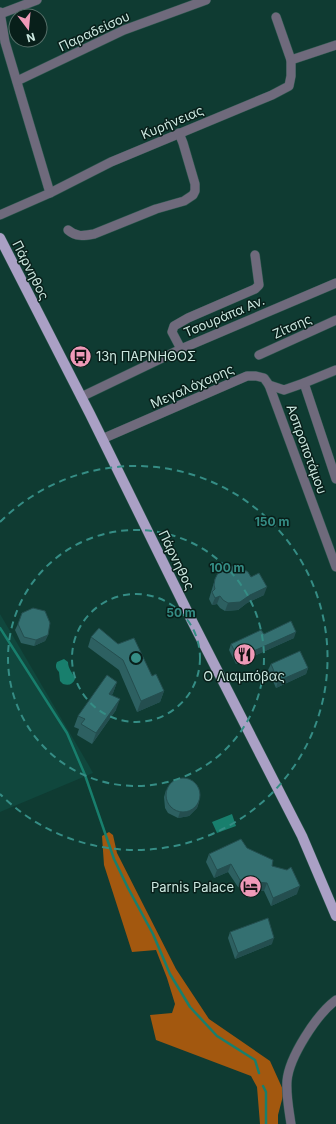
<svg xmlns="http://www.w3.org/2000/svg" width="336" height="1124" font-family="Inter,sans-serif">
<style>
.built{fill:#10473d}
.forest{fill:#a3580f}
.water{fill:#187f6d}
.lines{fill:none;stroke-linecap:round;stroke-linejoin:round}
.stream{stroke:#187f6d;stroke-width:2.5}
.minor-casing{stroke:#2d574e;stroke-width:10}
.major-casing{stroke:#2d574e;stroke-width:11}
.minor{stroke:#6f6a7c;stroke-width:9}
.major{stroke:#aaa0c5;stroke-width:10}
.wall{fill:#2d6061}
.shaded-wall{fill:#244e4f}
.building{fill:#347071;stroke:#244e4f}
.ring{fill:none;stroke:#358d85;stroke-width:2;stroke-dasharray:7 5}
.labels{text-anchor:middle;stroke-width:3;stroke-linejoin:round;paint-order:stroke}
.street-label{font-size:13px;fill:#cbe7df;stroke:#081f1a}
.poi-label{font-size:13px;fill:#cbe7df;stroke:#081f1a;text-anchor:start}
.centre{fill:#358d85;stroke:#081f1a;stroke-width:2}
.ring-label{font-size:12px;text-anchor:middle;font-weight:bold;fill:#358d85;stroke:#081f1a;stroke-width:3;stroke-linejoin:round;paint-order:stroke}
</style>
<rect width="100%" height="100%" fill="#0f3b32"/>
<polygon class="built" points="0,614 88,764 93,773 0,812"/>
<polygon class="forest" points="109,832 113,835 117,853 176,969 209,1019 270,1061 284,1092 278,1115 278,1124 260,1124 257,1087 251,1076 156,1040 150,1015 172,1013 175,1004 167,978 156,950 132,952 104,865 102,836"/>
<g class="water">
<path d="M64,659L68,662C68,669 73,673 75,679C73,684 69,686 63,684L60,681L59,672C56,669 55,666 57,662Z"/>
<polygon points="232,814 236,826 217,833 212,822"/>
</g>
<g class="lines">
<g class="stream">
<polyline points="0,628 67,733 85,775 114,859 128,888 153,934 170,974 190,1007 217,1036 255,1060 259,1073"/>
<polyline points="263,1086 266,1092 266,1124"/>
</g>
<defs>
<g id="minor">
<polyline points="0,12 5,42 50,193"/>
<polyline points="0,14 37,0"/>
<polyline points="276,17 291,60"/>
<polyline points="17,81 124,30 206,0"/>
<polyline points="0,215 50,193 111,162 272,95 289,86 291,76 291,60 336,45"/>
<path d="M68,230C76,237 83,236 94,234L156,209L184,201L193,195L195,191V184L183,143L179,133"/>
<polyline points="181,349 172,332 174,326 188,318 255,289 259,285 255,255"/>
<polyline points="259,355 336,320"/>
<polyline points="304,383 336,479"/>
<polyline points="269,385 336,567"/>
<polyline points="81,397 181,349 336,283"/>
<polyline points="102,439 247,376 256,376 264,378 269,385 284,390 304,383 336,370"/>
<path d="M291,1124C289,1110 286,1095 287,1081C289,1057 317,1014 336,1000"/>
</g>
<polyline id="major" points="0,238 90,414 191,619 302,836 336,916"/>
</defs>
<use href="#minor" class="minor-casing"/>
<use href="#major" class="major-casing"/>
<use href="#minor" class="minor"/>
<use href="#major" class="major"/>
</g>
<g class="wall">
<polygon points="251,577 264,595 247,603 238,610 225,611 220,608 217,604 212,605 209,599 215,579"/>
<polygon points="18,624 48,635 45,641 34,646 21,643 15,630"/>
<polygon points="264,634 294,638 236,664 229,650 231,644"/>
<polygon points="91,637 152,676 164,691 160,702 137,712 119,670 88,647"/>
<polygon points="271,664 308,668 306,674 276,688 268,670"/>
<polygon points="117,682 113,693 112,695 116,710 92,744 77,735 79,729 74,727 78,716"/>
<polygon points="166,790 199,802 197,808 189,816 178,818 168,813 165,808 164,797"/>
<polygon points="247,848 272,866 297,894 271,906 264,891 238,887 228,872 214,878 206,862 209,854"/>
<polygon points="230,932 272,944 235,959 228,938"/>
</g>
<g class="shaded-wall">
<polygon points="267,587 264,595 247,603 238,610 225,611 228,603"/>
<polygon points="220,596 217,604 212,605 215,598"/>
<polygon points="296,632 294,638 236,664 238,658"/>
<polygon points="48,635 45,641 34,646 36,640"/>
<polygon points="308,668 306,674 276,688 278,681"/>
<polygon points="117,682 113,693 105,705 109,694"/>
<polygon points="164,691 160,702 137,712 141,701"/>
<polygon points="120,699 116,710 92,744 96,733"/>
<polygon points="199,802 197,808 189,816 178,818 180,812"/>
<polygon points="231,864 228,872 214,878 217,870"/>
<polygon points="240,880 267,883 264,891 238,887"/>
<polygon points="300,886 297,894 271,906 273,898"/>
<polygon points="274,938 272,944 235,959 238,953"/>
</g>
<g class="building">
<polygon points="229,566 236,566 242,568 248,572 251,577 259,573 267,587 250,595 240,602 228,603 223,600 220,596 215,598 212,592 215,589 214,585 215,579 218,573 223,568"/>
<polygon points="33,608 45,611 50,623 48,635 36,640 24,637 18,624 22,613"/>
<polygon points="291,621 296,632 238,658 231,644 261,630 264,634"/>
<polygon points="99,628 118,644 134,638 152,676 156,674 164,691 141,701 123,660 91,637"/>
<polygon points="300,651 308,668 278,681 271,664"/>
<polygon points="107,675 117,682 109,694 120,699 96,733 81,724 85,719 78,716"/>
<circle cx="183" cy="795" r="17"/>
<polygon points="241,839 247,848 273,860 272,866 287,870 291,867 300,886 273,898 267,883 240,880 231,864 217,870 209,854"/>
<polygon points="268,918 274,938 238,953 230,932"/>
</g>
<g class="ring">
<circle cx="136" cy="658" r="64"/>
<circle cx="136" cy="658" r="128"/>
<path d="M0 522A192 192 0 1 1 0 794"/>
</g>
<defs>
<symbol id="bus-disc" viewBox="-11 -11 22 22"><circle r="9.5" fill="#ef9ab8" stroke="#081f1a"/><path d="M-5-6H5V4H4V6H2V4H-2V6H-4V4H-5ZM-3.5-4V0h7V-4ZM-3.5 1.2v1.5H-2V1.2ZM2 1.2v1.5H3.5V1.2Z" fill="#111"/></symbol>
<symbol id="restaurant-disc" viewBox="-11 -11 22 22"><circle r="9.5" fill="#ef9ab8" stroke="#081f1a"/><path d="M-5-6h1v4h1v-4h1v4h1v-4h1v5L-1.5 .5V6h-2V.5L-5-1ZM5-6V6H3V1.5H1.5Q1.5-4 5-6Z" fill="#111"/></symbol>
<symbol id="hotel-disc" viewBox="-11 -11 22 22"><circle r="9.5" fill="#ef9ab8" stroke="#081f1a"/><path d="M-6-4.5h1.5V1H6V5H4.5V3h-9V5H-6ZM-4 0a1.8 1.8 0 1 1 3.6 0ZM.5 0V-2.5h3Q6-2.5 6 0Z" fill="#111"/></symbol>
</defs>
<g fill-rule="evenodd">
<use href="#bus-disc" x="68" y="344" width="25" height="25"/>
<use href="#restaurant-disc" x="232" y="642" width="25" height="25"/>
<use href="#hotel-disc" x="238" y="874" width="25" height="25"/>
</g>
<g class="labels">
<g class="street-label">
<text transform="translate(94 31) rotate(-25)" y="5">Παραδείσου</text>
<text transform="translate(172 122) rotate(-23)" y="5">Κυρήνειας</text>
<text transform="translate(31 270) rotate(63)" y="5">Πάρνηθος</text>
<text transform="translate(224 316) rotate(-23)" y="5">Τσουράπα Αν.</text>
<text transform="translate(292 326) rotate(-24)" y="5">Ζίτσης</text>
<text transform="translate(192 386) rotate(-24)" y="5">Μεγαλόχαρης</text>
<text transform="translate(307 449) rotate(70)" y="5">Ασπροποτάμου</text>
<text transform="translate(177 560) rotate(64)" y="5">Πάρνηθος</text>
</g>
<g class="poi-label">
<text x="96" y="361">13η ΠΑΡΝΗΘΟΣ</text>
<text x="244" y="681" text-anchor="middle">Ο Λιαμπόβας</text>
<text x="234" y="892" text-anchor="end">Parnis Palace</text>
</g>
</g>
<circle cx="136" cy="658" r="6" class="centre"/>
<g class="ring-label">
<text x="272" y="526">150 m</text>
<text x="227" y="572">100 m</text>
<text x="181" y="617">50 m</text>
</g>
<g transform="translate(28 28) rotate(164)"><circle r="19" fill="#081f1a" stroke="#566f69"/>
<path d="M0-3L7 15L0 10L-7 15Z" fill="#ef9ab8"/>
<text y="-6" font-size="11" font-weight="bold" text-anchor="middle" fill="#cbe7df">N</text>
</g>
</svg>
